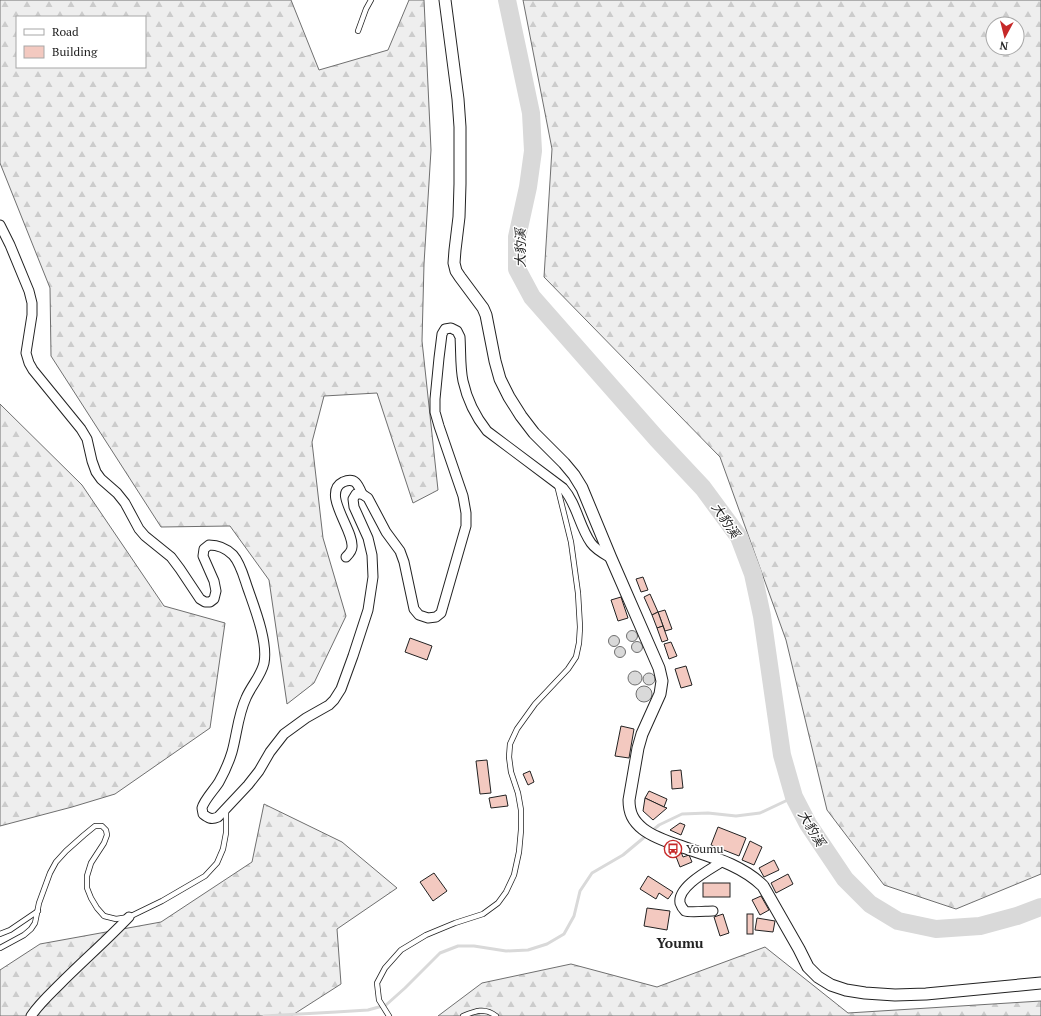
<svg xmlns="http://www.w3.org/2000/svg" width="1041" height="1016" font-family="'PT Serif','Noto Sans TC',serif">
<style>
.forest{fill:url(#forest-firs);stroke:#6f6f6f;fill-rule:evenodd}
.water{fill:#d9d9d9;stroke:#6f6f6f}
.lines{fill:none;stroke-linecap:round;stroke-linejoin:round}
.stream{stroke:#d9d9d9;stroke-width:3}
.river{stroke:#d9d9d9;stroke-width:18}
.building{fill:#f3c9c0;stroke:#222}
.service-casing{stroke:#222;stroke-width:6}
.minor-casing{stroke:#222;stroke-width:11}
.tertiary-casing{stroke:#222;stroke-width:13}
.service{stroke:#fff;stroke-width:4.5}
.minor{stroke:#fff;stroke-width:9}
.tertiary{stroke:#fff;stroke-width:11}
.labels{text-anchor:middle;stroke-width:3;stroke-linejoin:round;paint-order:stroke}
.poi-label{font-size:12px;fill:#222;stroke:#fff;text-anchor:start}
.water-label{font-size:13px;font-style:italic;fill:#222;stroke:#fff}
.quarter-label{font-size:14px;font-weight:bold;fill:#222;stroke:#fff}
</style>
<defs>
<pattern id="forest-firs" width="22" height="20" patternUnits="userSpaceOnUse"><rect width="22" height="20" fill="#eee"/><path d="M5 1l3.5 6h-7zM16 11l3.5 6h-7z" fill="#ccc"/></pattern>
</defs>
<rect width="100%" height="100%" fill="#fff"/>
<g class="forest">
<path d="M0,0H291L319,70L388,50L409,0H424L431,150L424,264L422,341L438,490L413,503L377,393L324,396L312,442L323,538L346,616L314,683L287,704L269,580L230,526L161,527L51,356L50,288L0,163ZM17,17H145V67H17Z"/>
<path d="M523,0H1041V874L956,909L884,885L827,810L786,640L720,457L544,277L552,149ZM993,24H1017V48H993Z"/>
<polygon points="0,404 82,485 164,606 225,623 210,728 115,794 72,807 0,826"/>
<polygon points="264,804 342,842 397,888 337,929 341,984 291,1016 0,1016 0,970 40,944 161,922 252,862"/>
<polygon points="765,947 848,1013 1041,1001 1041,1016 438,1016 482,983 571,964 657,987"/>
</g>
<g class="water">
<circle cx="632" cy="636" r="5.5"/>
<circle cx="614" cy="641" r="5.5"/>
<circle cx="637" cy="647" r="5.5"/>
<circle cx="620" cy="652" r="5.5"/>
<circle cx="635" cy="678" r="7"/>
<circle cx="649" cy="679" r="6"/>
<circle cx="644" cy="694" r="8"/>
</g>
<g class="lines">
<g class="stream">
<polyline points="652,831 659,825 682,814 708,813 736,816 760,813 794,797"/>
<polyline points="264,1016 336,1012 368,1010 386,1005 405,988 440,953 458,946 474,946 506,951 528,950 547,944 564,934 574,916 580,891 592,873 623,855 647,835"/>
</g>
<polyline class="river" points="507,0 531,113 533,151 528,187 517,237 517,269 532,297 657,439 703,488 739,537 753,574 762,616 782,755 794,797 808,824 845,879 870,904 898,921 936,929 980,926 1017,916 1041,907"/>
</g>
<g class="building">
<polygon points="643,577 648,590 641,592 636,579"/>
<polygon points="650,594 658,612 652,615 644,597"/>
<polygon points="621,597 628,618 618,621 611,600"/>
<polygon points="665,610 672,629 665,631 658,612"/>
<polygon points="658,612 663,626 657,628 652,615"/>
<polygon points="663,626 668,640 662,642 657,628"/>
<polygon points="410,638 432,646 427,660 405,652"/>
<polygon points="671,642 677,656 669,659 664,644"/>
<polygon points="686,666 692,685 681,688 675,669"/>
<polygon points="621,726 634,729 629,758 615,756"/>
<polygon points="487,760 491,793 480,794 476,761"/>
<polygon points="681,770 683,788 672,789 671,771"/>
<polygon points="530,771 534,782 528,785 523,774"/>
<polygon points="649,791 667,799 664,807 645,798"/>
<polygon points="506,795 508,806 491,808 489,798"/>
<polygon points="645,798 664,807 667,808 653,820 643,811"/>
<polygon points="680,823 685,825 681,835 670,830"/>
<polygon points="718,827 746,838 739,856 711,845"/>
<polygon points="750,841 762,847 754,865 742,860"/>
<polygon points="681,852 683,857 689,855 692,862 680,867 675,854"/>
<polygon points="774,860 779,870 764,877 759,868"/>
<polygon points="434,873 447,891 433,901 420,882"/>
<polygon points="788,874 793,884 776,893 771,883"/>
<polygon points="648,876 673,892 668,899 659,893 656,899 640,889"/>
<rect x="703" y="883" width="27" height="14"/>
<polygon points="761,896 769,910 760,915 752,900"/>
<polygon points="647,908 670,911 667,930 644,926"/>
<polygon points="723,914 729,933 720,936 714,917"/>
<rect x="747" y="914" width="6" height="20"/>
<polygon points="757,918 775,921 773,932 755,930"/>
</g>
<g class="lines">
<defs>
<g id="service">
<polyline points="358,31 366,9 371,0"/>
<polyline points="0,934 10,930 38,911"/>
<polyline points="0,948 24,935 31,929 35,923 39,903 50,873 56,862 66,851 84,835 95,826 102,826 106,830 107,835 104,843 91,863 87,876 87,888 91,898 97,908 104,916 116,919 129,917 162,901 205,876 217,863 223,849 226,833 226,811"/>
<polyline points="389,1016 379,1000 377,983 385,968 401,950 426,935 455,923 483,914 498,903 506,892 514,875 519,852 521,830 521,810 518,793 511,772 509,757 510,744 517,729 535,704 568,669 576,657 579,643 580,627 578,593 571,542 557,485"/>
<path d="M463,1016C475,1011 485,1007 496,1016"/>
</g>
<g id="minor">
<path d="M0,225L10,245L29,291L32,303V315L26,353L29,363L33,370L81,429L87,439L92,461L96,472L101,479L117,493L125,503L139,529L145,536L171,557L180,569L200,599L205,602H210L214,599L216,591L214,581L203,556L204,549L209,545C218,545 226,548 233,555C241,564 244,578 248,589C255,609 268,642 264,663C261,676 251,686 246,698C238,715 237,734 232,752C229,762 224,773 219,782C214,790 204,800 202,808C202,809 203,813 203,814C208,818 211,820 218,817L248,785L259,771L270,752L284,734L306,718L329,705L334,700L341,689L353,656L368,610L373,577L372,555L368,538L354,507L353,499L356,494H362L368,498L386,532L400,551L404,562L414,609L419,615L428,618L436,617L441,613L466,526V513L463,496L439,426L435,412V399L439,358L442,334L445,329L451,328L457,331L460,337C461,351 460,367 463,381C467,399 475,416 487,431L563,488C577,504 579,526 591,543C596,550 604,554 611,558"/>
<path d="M346,557C349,554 352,551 352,547C354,530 321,493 343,482C355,477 358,484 362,494"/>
<path d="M713,911C707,911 690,913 685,911C683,909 681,906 680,903C677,886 711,869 723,861"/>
<path d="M31,1016C39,1004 50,994 60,984C83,961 107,940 129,917"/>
</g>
<path id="tertiary" d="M445,0L458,99L460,127V184L459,217L455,250L454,263L456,271L460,277L483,308L486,315L495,361L500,379L509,397L521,416L534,433L564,463L574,475L582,488L611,558L659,668L662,681L660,694L642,734L638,748L629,800C629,813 633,821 643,829C653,837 668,842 680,846C708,856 741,864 763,886L799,949L808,967L818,977L831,985L846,990L865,993L895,995L926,994L1041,983"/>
</defs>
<use href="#service" class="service-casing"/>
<use href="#minor" class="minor-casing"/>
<use href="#tertiary" class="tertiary-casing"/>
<use href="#service" class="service"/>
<use href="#minor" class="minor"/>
<use href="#tertiary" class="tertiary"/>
</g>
<defs>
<symbol id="bus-ring" viewBox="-11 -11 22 22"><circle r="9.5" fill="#fff" stroke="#c62828" stroke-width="1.5"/><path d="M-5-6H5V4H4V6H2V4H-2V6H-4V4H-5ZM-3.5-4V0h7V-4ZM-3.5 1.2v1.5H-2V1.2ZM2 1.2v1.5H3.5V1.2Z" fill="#c62828"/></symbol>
</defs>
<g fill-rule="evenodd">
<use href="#bus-ring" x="663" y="839" width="20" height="20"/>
</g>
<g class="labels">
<g class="poi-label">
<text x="686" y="853">Youmu</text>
</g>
<g class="water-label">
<text transform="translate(520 248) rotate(-90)" y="5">大豹溪</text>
<text transform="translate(726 520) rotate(56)" y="5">大豹溪</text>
<text transform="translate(812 828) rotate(59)" y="5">大豹溪</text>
</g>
<g class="quarter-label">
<text x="680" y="948">Youmu</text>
</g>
</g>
<rect x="16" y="16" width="130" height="52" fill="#ffffff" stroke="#a7a7a7"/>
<rect x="24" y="29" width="20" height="6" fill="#ffffff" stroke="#a7a7a7"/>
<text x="52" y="36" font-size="12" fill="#222222">Road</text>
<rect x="24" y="46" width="20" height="12" fill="#f3c9c0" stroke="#a7a7a7"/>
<text x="52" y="56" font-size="12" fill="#222222">Building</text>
<g transform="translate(1005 36) rotate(187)"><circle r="19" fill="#ffffff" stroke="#a7a7a7"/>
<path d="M0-3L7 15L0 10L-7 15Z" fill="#c62828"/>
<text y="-6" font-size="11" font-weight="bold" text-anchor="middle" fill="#222222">N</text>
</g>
</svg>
